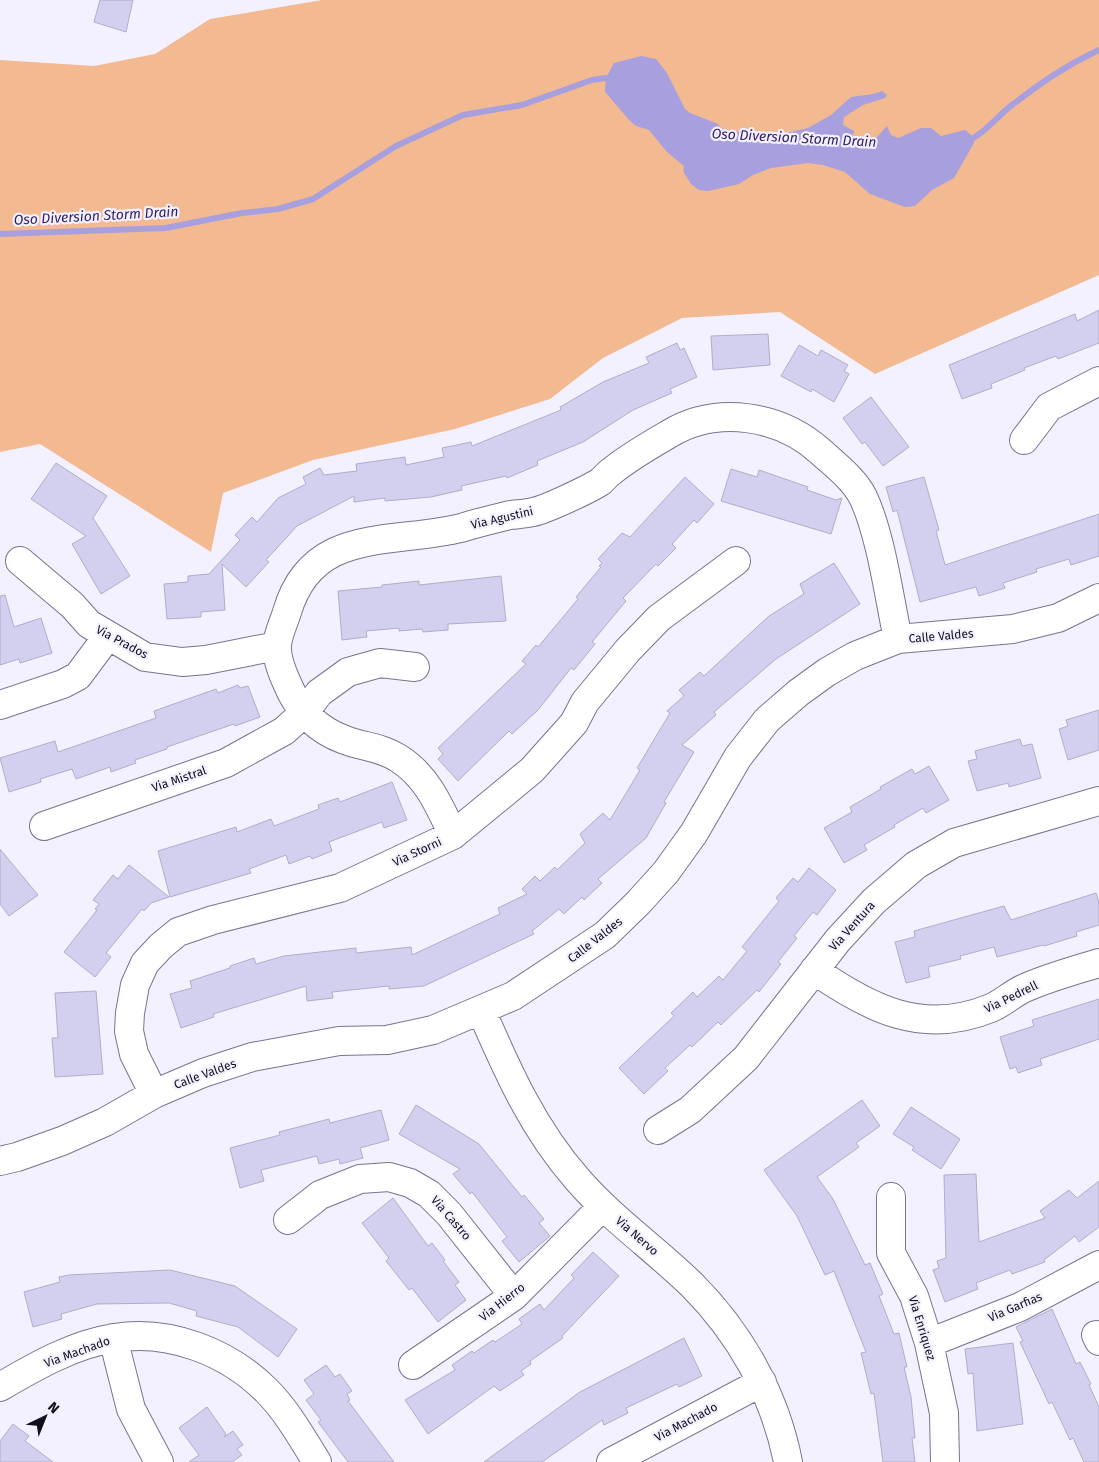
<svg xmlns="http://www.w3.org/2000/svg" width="1099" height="1462" font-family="'Fira Sans',sans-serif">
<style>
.green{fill:#f3b991}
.water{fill:#a89fde}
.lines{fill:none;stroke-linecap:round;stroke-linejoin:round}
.stream{stroke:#a89fde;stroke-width:6}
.building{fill:#d2cfef;stroke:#b0adcc}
.minor-casing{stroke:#777491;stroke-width:30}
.minor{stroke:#fff;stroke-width:28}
.labels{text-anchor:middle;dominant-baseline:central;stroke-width:4.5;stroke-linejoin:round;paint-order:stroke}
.street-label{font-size:12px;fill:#110f1a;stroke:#f3f1ff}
.water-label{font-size:14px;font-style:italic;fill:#342069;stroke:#f3f1ff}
</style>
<rect width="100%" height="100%" fill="#f3f1ff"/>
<path class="green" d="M322,0H1099V275L875,374L780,312L682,318L603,358L550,399L455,429L313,460L223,493L211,552L40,444L0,452V60L94,66L155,54L210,19Z"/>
<path class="water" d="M641,56L656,59L667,73L685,109L690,113L716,123L723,129L769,137L808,128L831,115L851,97L873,94L882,91L887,95L885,98L863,105L844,117L843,125L854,131V133L850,137L853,141L870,144C875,140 886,127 887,126L891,135L898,138L921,128H931L941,136L965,130L975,138L974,143L954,178L932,190L915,206L905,207L870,194L845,172L823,165L808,163L771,168L753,175L739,184L708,191L699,190L691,184L683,171L684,166L667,152L649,130L636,126L630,121L605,92L606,78L614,63Z"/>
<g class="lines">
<path class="stream" d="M967,141C985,134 997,116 1012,105C1042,82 1065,66 1099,50
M0,234L166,228L242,213L278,209L313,199L396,146L463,115L522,105L592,80L606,78L612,81"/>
</g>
<path class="building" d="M100,0H133L126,32L94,22Z
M1099,310V343L1058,359L1056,356L1024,368L1025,370L991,384L992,388L962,399L949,365L1075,314L1077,321Z
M768,334L770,365L713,370L711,336Z
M677,343L680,350L684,348L697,377L670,389L672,393L633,410L583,442L537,461L538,465L507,478L506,476L461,486L462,490L431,497L385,501V498L354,502V496L297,526L266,560L269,562L246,587L222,564L225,610L201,612V617L167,619L164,584L188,582V576L209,574L240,540L235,535L252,517L257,522L278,498L306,484L303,477L320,468L324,475L357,471L356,464L405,457L406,465L444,457L442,448L471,442L472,446L561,410L560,407L603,382L649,363L646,357Z
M799,345L818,356L821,350L848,365L844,371L849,374L834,402L812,389L811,392L781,376Z
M871,397L909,447L883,466L865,442L862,444L843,418Z
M56,463L107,496L93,518L130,576L101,594L72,544L86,536L31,499Z
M731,469L757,477L759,470L808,487L807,490L836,500L842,498L831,534L721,501Z
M685,477L714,504L697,523L694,520L672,544L676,548L658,566L656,564L623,598L626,601L592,642L595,644L574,670L571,668L538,710L512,734L509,731L458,781L438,759L443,754L438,748L526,664L522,661L536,645L538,647L578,599L576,597L601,567L599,566L602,563L598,559L622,533L630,537Z
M924,477L939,530L936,531L945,565L1099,514V556L1071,565L1069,559L1036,569L1037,572L1003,583L1005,588L979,596L976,587L920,602L897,510L893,512L886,487Z
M834,563L860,604L776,659L714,712L716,715L682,745L694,752L664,802L666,803L646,838L598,879L602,883L584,900L582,897L564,914L559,909L532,931L534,934L424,986L389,989V986L332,992L333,998L307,1001L306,986L213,1014L214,1017L181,1028L170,994L192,988L190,981L230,968V966L254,958L256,964L284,956L356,948V953L411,947L412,955L500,914L498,908L527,894L522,889L535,876L540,881L555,867L557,870L585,843L580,834L603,813L610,820L640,770L637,768L670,713L667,711L684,696L679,690L700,672L704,676L769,616L804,594L800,584Z
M501,576L506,621L448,624V630L423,632L422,629L399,631V628L366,631L367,637L342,640L338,591L382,587V585L419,581V585Z
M5,595L14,627L41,618L52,653L20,663L19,659L0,665V596Z
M238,685L240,688L248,686L260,717L235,726L234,724L167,747V749L135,760L136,763L111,772L110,767L76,779L72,769L40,779L41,782L9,792L0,758L55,741L58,752L156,718L154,711L216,689L218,693Z
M1099,710V750L1068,760L1059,729L1068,726L1066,720Z
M1020,739L1022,746L1032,744L1041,778L1009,787L1008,783L977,791L968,761L977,759L975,751Z
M929,766L949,800L926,813L923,808L894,825L895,827L864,845L867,850L844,863L824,828L852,812L850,807L881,789L880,787L912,769L915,774Z
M392,782L407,820L384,828L382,822L329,842L332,851L312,859L310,856L289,864L286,855L249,869L251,873L170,897L158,851L236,827L237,832L271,819L274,826L319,809L318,805L338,798L340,802Z
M0,849L38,895L9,916L0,904Z
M129,865L169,897L151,903L144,911L142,909L106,953L111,957L95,977L64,952L97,910L95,909L99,904L93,900L113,875L118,879Z
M809,868L836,890L817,915L813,912L794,936L797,938L778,962L781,964L759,992L757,990L721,1025L718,1022L692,1047L690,1045L665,1068L668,1071L644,1094L619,1068L674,1016L671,1013L693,992L697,997L719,976L723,980L747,951L742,947L779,901L776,898L793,878L798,882Z
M1096,893L1099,903V925L1076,932L1077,936L1044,946L1043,945L997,957L994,947L960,956L961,959L928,967L930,977L906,983L895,942L915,937L914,931L1004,906L1011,920Z
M96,991L103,1074L55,1077L52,1038H58L55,993Z
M1099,999V1039L1040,1059L1042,1065L1018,1073L1016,1067L1010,1069L1000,1037L1034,1026L1032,1020Z
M862,1100L880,1126L856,1143L859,1147L817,1177L833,1199L865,1265L870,1263L883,1294L879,1296L894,1334L899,1333L907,1367H904L911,1397L915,1438H912L915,1462H883L874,1393L871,1394L861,1353L866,1352L834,1271L825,1275L797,1216L764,1170Z
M416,1105L479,1144L522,1197L524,1195L544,1219L539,1223L550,1236L519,1262L502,1241L507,1237L472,1192L470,1194L453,1174L460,1169L399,1134Z
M911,1107L960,1139L941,1169L912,1150L914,1147L893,1134Z
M381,1110L389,1140L360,1148L363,1158L340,1164L339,1159L319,1164L317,1156L261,1170L264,1181L240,1188L230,1148L280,1135L279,1132L329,1119L330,1123Z
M976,1174L979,1242L1045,1218L1040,1211L1069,1190L1077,1198L1099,1181V1227L1079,1242L1075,1236L1044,1260L1045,1262L1012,1274L1010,1270L976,1283L978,1289L945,1302L933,1270L939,1268L937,1261L946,1258L944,1175Z
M393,1198L428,1246L432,1243L445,1260L443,1261L459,1282L455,1285L466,1300L438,1322L412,1288L409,1290L386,1261L389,1258L362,1223Z
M593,1252L619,1276L562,1336L563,1338L530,1361L531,1364L521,1371L524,1375L500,1391L494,1386L428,1434L405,1400L455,1370L452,1365L472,1351L474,1353L493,1340L495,1342L522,1324L519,1319L540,1304L544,1310L574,1278L571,1275Z
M170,1270L235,1286L297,1329L278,1357L238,1327L196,1316L197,1311L169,1303L97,1304L61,1314L62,1319L33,1327L24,1292L60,1282L59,1277L69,1275Z
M1052,1309L1076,1364L1080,1362L1091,1384L1089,1385L1099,1407V1462H1084L1073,1438L1070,1440L1052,1402L1049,1404L1020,1342L1023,1341L1016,1327Z
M684,1338L702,1376L679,1387L677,1384L626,1408L628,1413L604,1425L602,1420L542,1462H484L580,1392Z
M1013,1343L1023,1424L977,1431L973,1373L968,1374L965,1349Z
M326,1365L335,1377L340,1374L352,1391L347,1394L350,1400L348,1401L394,1462H348L318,1422L321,1420L306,1400L314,1394L304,1380Z
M207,1407L226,1434L224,1437L233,1431L243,1445L237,1449L242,1455L232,1462H189L199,1455L179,1428Z
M13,1424L29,1436L25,1441L53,1462H0V1441Z"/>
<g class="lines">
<g class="minor-casing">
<path id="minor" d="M1024,440L1049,407L1099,381
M20,561L72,605L89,624L145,657L182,662L206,660L277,646
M0,705L63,684L78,676L107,637
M44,826L226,763L284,731L304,713L319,693L348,672L380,663L415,667
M453,835C439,805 427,776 398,758C381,747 363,747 345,740C317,730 298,710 287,683C282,672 276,656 277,645C278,634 284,622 287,612C312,526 391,545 461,528C477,523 494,519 510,515C517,514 525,514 533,512C545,510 589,489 600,482C604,479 607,474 612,471C629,457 650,445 669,434C717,405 780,415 821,452C835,465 854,479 863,497C881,535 889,597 898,639
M814,970C870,1009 923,1036 991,1008C1003,1003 1014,992 1027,987C1050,977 1075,970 1099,963
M481,1010C508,1072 533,1129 578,1180C612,1219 655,1249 692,1285C740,1333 775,1395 788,1462
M154,1094L134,1054L129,1031L130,1013L135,985L145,963L161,946L178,932L213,920L340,888L453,835L532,770L574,723L585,702L628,650L659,618L736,561
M658,1130L690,1110L746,1058L838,940L874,901L916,865L954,843L1099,801
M0,1161L17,1157L62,1141L105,1122L154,1094L203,1073L252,1057L339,1041L387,1040L433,1030L513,996L605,935L638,903L666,872L694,833L738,757L767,720L798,693L827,672L855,656L898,639L1013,629L1058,618L1099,598
M891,1197V1253L914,1296L929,1343L944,1413L945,1462
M288,1220L320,1195L360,1179L389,1177L410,1183L429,1194L449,1214L514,1296
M1096,1335L1099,1341
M113,1338L131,1409L159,1462
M929,1343L1020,1307L1099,1265
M413,1365L514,1296L603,1206
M0,1387C34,1367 74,1344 114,1338C170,1329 228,1352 267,1391C287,1411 302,1438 317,1462
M611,1462L762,1382"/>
</g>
<use href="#minor" class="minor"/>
</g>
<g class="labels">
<g class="street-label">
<text transform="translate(502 518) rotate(-13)">Via Agustini</text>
<text transform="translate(941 636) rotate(-5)">Calle Valdes</text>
<text transform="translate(122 642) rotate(28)">Via Prados</text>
<text transform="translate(179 779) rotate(-19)">Via Mistral</text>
<text transform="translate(417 852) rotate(-25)">Via Storni</text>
<text transform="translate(852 926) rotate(-48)">Via Ventura</text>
<text transform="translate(595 940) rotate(-38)">Calle Valdes</text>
<text transform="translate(1011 997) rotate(-26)">Via Pedrell</text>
<text transform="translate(205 1074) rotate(-20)">Calle Valdes</text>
<text transform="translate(451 1218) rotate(49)">Via Castro</text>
<text transform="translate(637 1236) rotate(41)">Via Nervo</text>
<text transform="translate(502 1302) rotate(-38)">Via Hierro</text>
<text transform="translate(1015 1307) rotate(-23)">Via Garfias</text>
<text transform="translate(922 1328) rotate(73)">Via Enriquez</text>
<text transform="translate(77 1352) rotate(-20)">Via Machado</text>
<text transform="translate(686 1422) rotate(-28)">Via Machado</text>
</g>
<g class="water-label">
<text transform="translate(794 138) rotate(3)">Oso Diversion Storm Drain</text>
<text transform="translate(96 216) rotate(-3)">Oso Diversion Storm Drain</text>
</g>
</g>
<g transform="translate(45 1417) rotate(43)" stroke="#f3f1ff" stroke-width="4" paint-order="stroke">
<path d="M0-4L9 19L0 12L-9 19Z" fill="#110f1a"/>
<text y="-8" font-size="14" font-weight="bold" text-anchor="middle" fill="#110f1a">N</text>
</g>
</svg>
